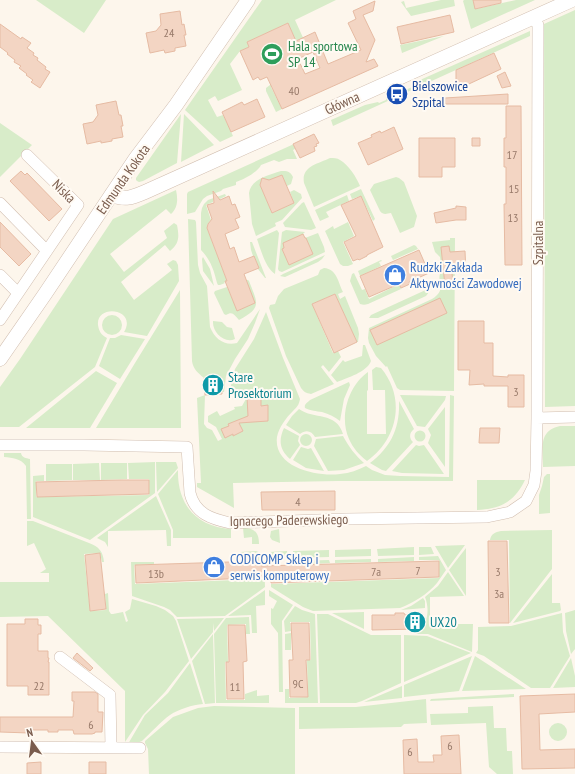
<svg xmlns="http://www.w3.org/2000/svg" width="575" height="774" font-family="'PT Sans Narrow',sans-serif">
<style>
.green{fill:#d8ecc9}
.building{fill:#f3d5c3;stroke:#e6bba3;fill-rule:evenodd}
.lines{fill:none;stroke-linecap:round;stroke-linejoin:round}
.minor-casing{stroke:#d1beb0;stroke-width:12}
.tertiary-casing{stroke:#d1beb0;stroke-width:15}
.minor{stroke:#fff;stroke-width:11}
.tertiary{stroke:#fff;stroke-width:14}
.labels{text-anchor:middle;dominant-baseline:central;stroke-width:4;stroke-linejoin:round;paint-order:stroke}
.number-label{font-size:12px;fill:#987a6a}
.leisure-label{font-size:14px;fill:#27864d;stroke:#fffaf3;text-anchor:start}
.transit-label{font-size:14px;fill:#164399;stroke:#fffaf3;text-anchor:start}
.street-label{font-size:14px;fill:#7a5c4d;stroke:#fffaf3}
.shop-label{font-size:14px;fill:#366cbe;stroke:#fffaf3;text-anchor:start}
.culture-label{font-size:14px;fill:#0d838f;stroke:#fffaf3;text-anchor:start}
</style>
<rect width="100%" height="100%" fill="#fdf6ec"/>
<path class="green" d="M36,0H106L84,33Z
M262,0H336L295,20L310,53L303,56L288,23L247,42L249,47L240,51L230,64L242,90L218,101L215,96L208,100L217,117L223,115L233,136L220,142L185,110Z
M441,0H454L455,6L411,16L401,2L404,1L406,8Z
M464,0H473L476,9L516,0H535L471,29L463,1Z
M575,10V406L545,407L544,24Z
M530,31V36L333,126L331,120L365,105L378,102L379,103L386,100V99L412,87L420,80Z
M444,36L402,53L400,45Z
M283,79L284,81L271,87L282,109L276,112L266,91V88L270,85Z
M181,114L177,163L143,181L139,182L137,181L136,180V178Z
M184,114L214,145L181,162Z
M0,123L32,145L0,177Z
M294,144L295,149L293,150L297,159H287L279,162L274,160L261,165C258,172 243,180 236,182V185L223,189L221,191L207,196L203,199L195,212L187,214V194L188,192Z
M330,158C334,158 337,158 340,160C348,164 357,178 360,186L314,207L304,183C301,166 318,164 330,158Z
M281,171C287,171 290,171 293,177L291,184L287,186L282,175L268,181L264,179L261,180V184L260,185L272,213L294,203L290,192L294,190L301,194L302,198L282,220L275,223L276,226L256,236L252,224L249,193C251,179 269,175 281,171Z
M396,177L399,178L404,182L417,216L414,227L400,233L391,213C386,214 383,215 380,211L370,190L374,184Z
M361,189L375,219L373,221L361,196L352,199L350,194Z
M176,190C178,199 178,208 171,214L166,209L110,254L124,272L167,238L164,231L174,223L177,225C179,236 180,243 170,251L165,245L121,282L134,300L172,270L167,264L173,260L176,261L178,265L179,281L147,336L124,332C138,309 96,303 98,325C99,331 101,335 107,338L95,367L19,427H0V387L20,359L113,219Z
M225,194L226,196L220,199L218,198L213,200V202L206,205L211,220L207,225V228L227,281L224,282L225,283L220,285H218L217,283C214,270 210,259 201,250V213L202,208L204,204L208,200Z
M347,195L349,201L326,212L329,217L320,221L315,210Z
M304,202L316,228L311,230L285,227L283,223L302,203Z
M188,219L195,220L196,222L198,265L200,273L207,286L210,327C215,339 224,346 237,343L260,309L255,323L248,339L235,359L226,376L224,392H222L221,377L204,378C198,373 193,369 192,361Z
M348,222L354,236L343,242L353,264L348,266H343L340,264L325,231L333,226L334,229Z
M277,230L279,233L275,274C265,267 261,250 257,239Z
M286,230L305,232L303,234L305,238L318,233L324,247L325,252L282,272L279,271L278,269L282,232Z
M450,238H455L454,391L400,390L397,388L387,366L386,367L376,356L369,343L368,338L369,328L432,299C449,288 434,281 442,270L440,257L435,252L432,242L450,240Z
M250,242H252L266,278H265L258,269L259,268L254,256H253L251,250Z
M414,245L416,246L418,249L393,260L391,256Z
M325,255L322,259L318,262L285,277L280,276L283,274Z
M203,257L210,269L214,286L203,271L202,259Z
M381,260L382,261L379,262L381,266L360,276L358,271Z
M324,268C337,269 338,282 343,292L338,294L340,299L345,296L358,328L359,334L358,342H357L335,294L312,304L333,353L338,351L341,357L329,372L323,365L321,367L334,384L311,394C306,393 304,392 301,388L286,356L269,308L270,305L275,304L278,296L284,289L318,275L320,270Z
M354,273L362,290L365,289L369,299L399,284L401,289L368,304C365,305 363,305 360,304L350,281L352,274Z
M246,280H248L249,281C257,302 263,308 239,320C234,315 233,311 226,315L224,314L214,293L215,291L227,287L237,310L255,303Z
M430,288L429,292L426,296L378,318H369L371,315Z
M180,290L181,428H96L135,363Z
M266,312L283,358L300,399C299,405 297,407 293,411C286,418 279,427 277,437C273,468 318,477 340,474C350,473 358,470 366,466L372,470L385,475L400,476L449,477L450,395L454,396L453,481H338L233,483L234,508L197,487V483H201L197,398L205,395L204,424L207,428L212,430L218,441L222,439L216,427L208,422V416L217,411L220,416L235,409L234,407L242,406L247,397L246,394L230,393L232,379L235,369L254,339Z
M102 325a10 10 0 1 1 20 0a10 10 0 1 1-20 0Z
M213,321L222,322L227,327L232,328L235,339C224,344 212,332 213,321Z
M121,335L145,339L120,379L99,366L110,338H115Z
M363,345H365L371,361C367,372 347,378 337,382L331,375L343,360L345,362L362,356Z
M376,367L381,368C406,398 398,439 367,461C359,455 353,448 349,439C339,417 348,386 368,372V390L367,391V434H386L385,390H373L372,370Z
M96,371L117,383L90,428H26Z
M349,382L350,385L344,399L340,421C335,417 329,414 322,412C316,411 311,411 305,408C304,404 307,403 310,400Z
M400,395L446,396L445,400L425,427L417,426Z
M399,401L414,429C409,433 409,438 413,442L386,471L382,470L370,463C391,447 400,428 399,401Z
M445,407V467L428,443L431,435L428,429Z
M299,409C314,420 336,411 343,434L315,437C312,431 306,429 300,434L286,425L292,416Z
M560,426H575V466L543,467C543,448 538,431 560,426Z
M284,428L299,436L298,441L300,445L290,459C280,450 278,441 284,428Z
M414.5 436a5.5 5.5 0 1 1 11 0a5.5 5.5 0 1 1-11 0Z
M300 440a6 6 0 1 1 12 0a6 6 0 1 1-12 0Z
M343,436C349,447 355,455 364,463L344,470L328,471L314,446L316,439Z
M416,445L419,446L424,445L444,474L402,473L392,471Z
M301,447L308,449L311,448L324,471L306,468L293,460Z
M4,453H21C22,458 26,458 30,459L31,519H27L26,466C20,458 13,458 4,457Z
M155,462V493L90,540L33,517V476L44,475V481H36V497L149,495V479H129L128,463Z
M156,462H176L178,468L157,492Z
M99,463L100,480H73V464Z
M101,463H127V479L101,480Z
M46,464H72V480L46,481Z
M178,470C177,504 196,527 231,529V538H173V530L158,494Z
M547,474H550V513L539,514V495L542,486L544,477Z
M477,480H525C515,501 501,509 477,510Z
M156,496L171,530V546H167L166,530L108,531V547L105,542L97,538Z
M27,521H33L89,543C99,547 103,551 104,562H102L100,553L84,554L90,611L106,610L105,594L108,593L109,611L111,614H113L123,612L126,622L128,621L125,612L130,609L132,599L156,606L165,610L173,616L176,621L189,661L165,692L143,715L125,742V691L48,616L0,617V582H49V573H40L46,569L34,543L27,546Z
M243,528C255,528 259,533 259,544H252V537L244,538Z
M279,529L280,543L272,540L270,537L271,531Z
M552,530V569L510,623L509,540H490C491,534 495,532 501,531Z
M465,545L448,568L435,546Z
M414,547V555L378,556L377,549Z
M419,547H431L434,554L419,555Z
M466,548V596L449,570Z
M371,549V556L335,557V550Z
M329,550V557L293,558V551Z
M256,551L261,553L264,559L265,587L225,616L177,617L170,610L164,607L132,596L131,562H154V564L134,565L135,584L263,579L262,560L241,561L240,552Z
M287,551L288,558L268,559V554L269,552Z
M438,556L446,570C443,574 440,579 437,583C428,594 413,603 400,608L313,611L303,607L271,587V584L439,578V560H419V557Z
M414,557V561L378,562V559Z
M371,559V562L335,563V560Z
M329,560L330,563L293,565V561Z
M448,572L464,596L430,597V624H473L472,652L428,634H416C428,625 430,610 425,597L438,586Z
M552,574V603H560L561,610L560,611L513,623Z
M265,590V605L256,606L257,633H252L251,615L228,616Z
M269,590L293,605L282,621L283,692H279L278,633L271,624V608L273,609L277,601L269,596Z
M423,598L425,601V608L401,610L411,606Z
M295,606L302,610L315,614L318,703H285V689H289V698L308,697L307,660H311L310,622H290L291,631L285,632L284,621Z
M575,610V649L571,654L566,631L565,613Z
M364,612V629L332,613Z
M562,613L563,632L570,656L550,688H531L484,656L476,653L478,650V627L511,626Z
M317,614H328L371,635H401V683L362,701L356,703H320Z
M249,617L250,634H246V624L227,625L228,662H225L226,700H245V694L257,690V696L269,695V703H216L214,634L226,618Z
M224,618L214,631L213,623V632L191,659L177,619Z
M291,633V650H285V634Z
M213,634L215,703L205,704L192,661Z
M404,635L427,636L471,653L404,682Z
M472,656L459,691L404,697V685Z
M475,656L526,689L462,691Z
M571,658L575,676V687L553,688Z
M190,663L203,704C192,705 179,709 170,715C160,722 151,733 142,741L137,743L128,744L145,715L168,693Z
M402,686V698L364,702Z
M514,694V697L430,701L431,699Z
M426,699L427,723L404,724L401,727L299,729V707H356Z
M214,706L295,708V774H149L148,749L145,743V741L173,717L198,708Z
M493,706L494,728H506L507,751H512L513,774H497L489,767L486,723L431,725L430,714L468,713V707Z
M549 732a9 9 0 1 1 18 0a9 9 0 1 1-18 0Z"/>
<path class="building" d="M473,0H501V3L475,9Z
M375,1L373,11L363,15L375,40L366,62L374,59L378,66L282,109L267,77L260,80L258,77L253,80L240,51L249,47L247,42L288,23L296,41L315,32L328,64L361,50L348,23L356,19L353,11ZM313,52L320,68L305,74L298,59Z
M180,11L182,25L184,24L186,35H184L186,46L175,48V51L165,53L164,50L150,53L146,33L156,31L161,25L160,14Z
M450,15L454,32L401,44L397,27Z
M0,24L21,39L22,37L31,43L27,48L34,53L33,55L38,58L37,60L46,67L45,69L50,72L40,88L31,82L33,80L26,75L27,74L19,68L21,66L14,62L15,60L7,54L8,53L0,47Z
M494,53L501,69L456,90V70Z
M505,72L511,86L502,88L497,76Z
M508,94V104H445V98Z
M257,99L265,117L231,132L222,112L242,102L244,105Z
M116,101L119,115H121L123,126H121L123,137L112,139V141L101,143V141L87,144L83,124L93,122L98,115L96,105Z
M506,106H521L522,265H505L504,204H506V167H504V138H506Z
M394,127L403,149L368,165L358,143L372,137L371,135L380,131L381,133Z
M314,134L319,143L316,144L317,146L314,147L315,151L300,158L293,144Z
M419,138H455V167H442V177H419Z
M472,138H480V146H472Z
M21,171L25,175L27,173L62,209L49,221L10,181Z
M282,175L294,203L272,213L260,185L262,178L269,180Z
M213,191L220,200L229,196L232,205L235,204L240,217L235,219L239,228L225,234L230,249L234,247L239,262L254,256L259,268L244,274L255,303L237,311L225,281H227L207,228L208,224L212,219L207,205L214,203Z
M361,196L383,247L367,255V256L359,260L358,259L353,261L344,242L356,236L341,205Z
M456,206L466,207V220H456L436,223L434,213L456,208Z
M0,222L31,254L19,266L0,247Z
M303,234L305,238H306L313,254L289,265L282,249L284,248L283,243Z
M449,246L450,252L465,251L466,273H452L453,285L445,286L441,247Z
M419,250L429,273L409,282L410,284L401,288L399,284L369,297L360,276Z
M335,294L357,342L334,353L312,304Z
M440,298L447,313L377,345L370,330Z
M458,321H484V343H493V376L508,377V375H524V407H508V386H484V384L469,385L470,370H458Z
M221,377L222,394L205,395L204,378Z
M261,396V406L268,405V421L239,423L243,431L233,436V434L225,438L221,429L229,426L228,424L248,416L247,397Z
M480,428H500L499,443H479Z
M121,480H149V494L37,497L36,482Z
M335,491V510H262L261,492Z
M488,541H507L509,623H489Z
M100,553L106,609L90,611L85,555Z
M261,561V566L439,561V577L271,583V577L136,583L135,565Z
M395,613H404L405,615L418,614V629L372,630V615H395Z
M25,619H38V625H41V634H38V651H48V658H49L48,662H49V695H28V686H7V624H25Z
M291,623H309L310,660H306L308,697H290L289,660H293Z
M228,625H245L247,661L243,662L244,699H227L226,662H229Z
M77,653L93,668L90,671L73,658Z
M72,692H95L98,694V712H103L102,732H95V733L92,734H74L73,730H58V732H48V730H29V733L0,732V717H73L74,701H72Z
M575,694V712L539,714L540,750L575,749V768L522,769L520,696Z
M459,735L461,774H404L403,740L417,739L418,762H434L433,755H442L441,736Z
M41,762V774H27V763Z
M89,762H106V774H89Z"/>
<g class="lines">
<g class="minor-casing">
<path id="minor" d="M0,203L47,251
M0,275L18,293
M0,320L78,205L27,155
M537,418L575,417
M0,445H84L187,447L190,493C195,514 212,519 230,523L346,519L487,517L510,512L526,501L534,485L536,471L537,418L538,25L533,17
M60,657L110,695L111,748
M0,747L140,748"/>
</g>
<g class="tertiary-casing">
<path id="tertiary" d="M111,195C126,200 131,198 145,192L572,0
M0,359L45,294L136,158L176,105L248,0"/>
</g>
<use href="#minor" class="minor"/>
<use href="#tertiary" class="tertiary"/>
</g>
<defs>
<g id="stadium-disc" transform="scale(1.15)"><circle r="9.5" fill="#2e9e5b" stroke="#fffaf3"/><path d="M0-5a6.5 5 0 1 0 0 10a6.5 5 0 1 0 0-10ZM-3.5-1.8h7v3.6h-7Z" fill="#fff"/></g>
<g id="bus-disc" transform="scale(1.15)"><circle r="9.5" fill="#1a4fb4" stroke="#fffaf3"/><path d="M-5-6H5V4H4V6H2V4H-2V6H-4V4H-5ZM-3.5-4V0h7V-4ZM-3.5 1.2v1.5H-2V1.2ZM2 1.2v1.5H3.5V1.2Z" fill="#fff"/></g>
<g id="shop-disc" transform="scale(1.15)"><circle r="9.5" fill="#3f7fe0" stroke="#fffaf3"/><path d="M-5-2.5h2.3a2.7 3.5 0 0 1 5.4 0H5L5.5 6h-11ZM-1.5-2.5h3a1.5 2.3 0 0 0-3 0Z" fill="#fff"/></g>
<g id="building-disc" transform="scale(1.15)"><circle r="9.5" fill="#0f9aa8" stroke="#fffaf3"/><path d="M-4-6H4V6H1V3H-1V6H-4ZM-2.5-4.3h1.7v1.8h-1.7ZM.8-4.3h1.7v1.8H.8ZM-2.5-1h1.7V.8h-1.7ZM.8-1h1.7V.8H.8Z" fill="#fff"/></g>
</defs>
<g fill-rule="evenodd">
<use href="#stadium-disc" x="272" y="54"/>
<use href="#bus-disc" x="397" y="94"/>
<use href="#shop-disc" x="395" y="275"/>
<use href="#building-disc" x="213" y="385"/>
<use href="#shop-disc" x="214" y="567"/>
<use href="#building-disc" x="415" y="622"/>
</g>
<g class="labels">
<g class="number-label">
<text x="169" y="32">24</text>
<text x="294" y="90">40</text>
<text x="512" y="154">17</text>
<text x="514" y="188">15</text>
<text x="513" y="217">13</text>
<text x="516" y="391">3</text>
<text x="298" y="501">4</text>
<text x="418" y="570">7</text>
<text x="376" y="571">7a</text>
<text x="498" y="571">3</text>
<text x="156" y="573">13b</text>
<text x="499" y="593">3a</text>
<text x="298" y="683">9C</text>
<text x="39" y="685">22</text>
<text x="235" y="686">11</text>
<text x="91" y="724">6</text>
<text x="450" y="745">6</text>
<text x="410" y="751">6</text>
</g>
<g class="leisure-label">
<text x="288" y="46">Hala sportowa<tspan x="288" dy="16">SP 14</tspan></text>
</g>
<g class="transit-label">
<text x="412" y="86">Bielszowice<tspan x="412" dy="16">Szpital</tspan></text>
</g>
<g class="street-label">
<text transform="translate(342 103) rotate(-24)">Główna</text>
<text transform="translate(123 179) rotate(-55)">Edmunda Kokota</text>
<text transform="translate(64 191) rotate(45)">Niska</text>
<text transform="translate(538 243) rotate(-90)">Szpitalna</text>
<text transform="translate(289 520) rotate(-1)">Ignacego Paderewskiego</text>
</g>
<g class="shop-label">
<text x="410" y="267">Rudzki Zakłada<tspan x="410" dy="16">Aktywności Zawodowej</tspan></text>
<text x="230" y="559">CODICOMP Sklep i<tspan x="230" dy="16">serwis komputerowy</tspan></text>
</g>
<g class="culture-label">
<text x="228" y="377">Stare<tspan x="228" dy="16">Prosektorium</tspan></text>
<text x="430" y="622">UX20</text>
</g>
</g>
<g transform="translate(32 742) rotate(346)" stroke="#fffaf3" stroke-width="3" paint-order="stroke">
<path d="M0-3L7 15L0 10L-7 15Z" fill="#7a5c4d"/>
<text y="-6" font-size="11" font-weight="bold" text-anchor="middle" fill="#7a5c4d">N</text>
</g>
</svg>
